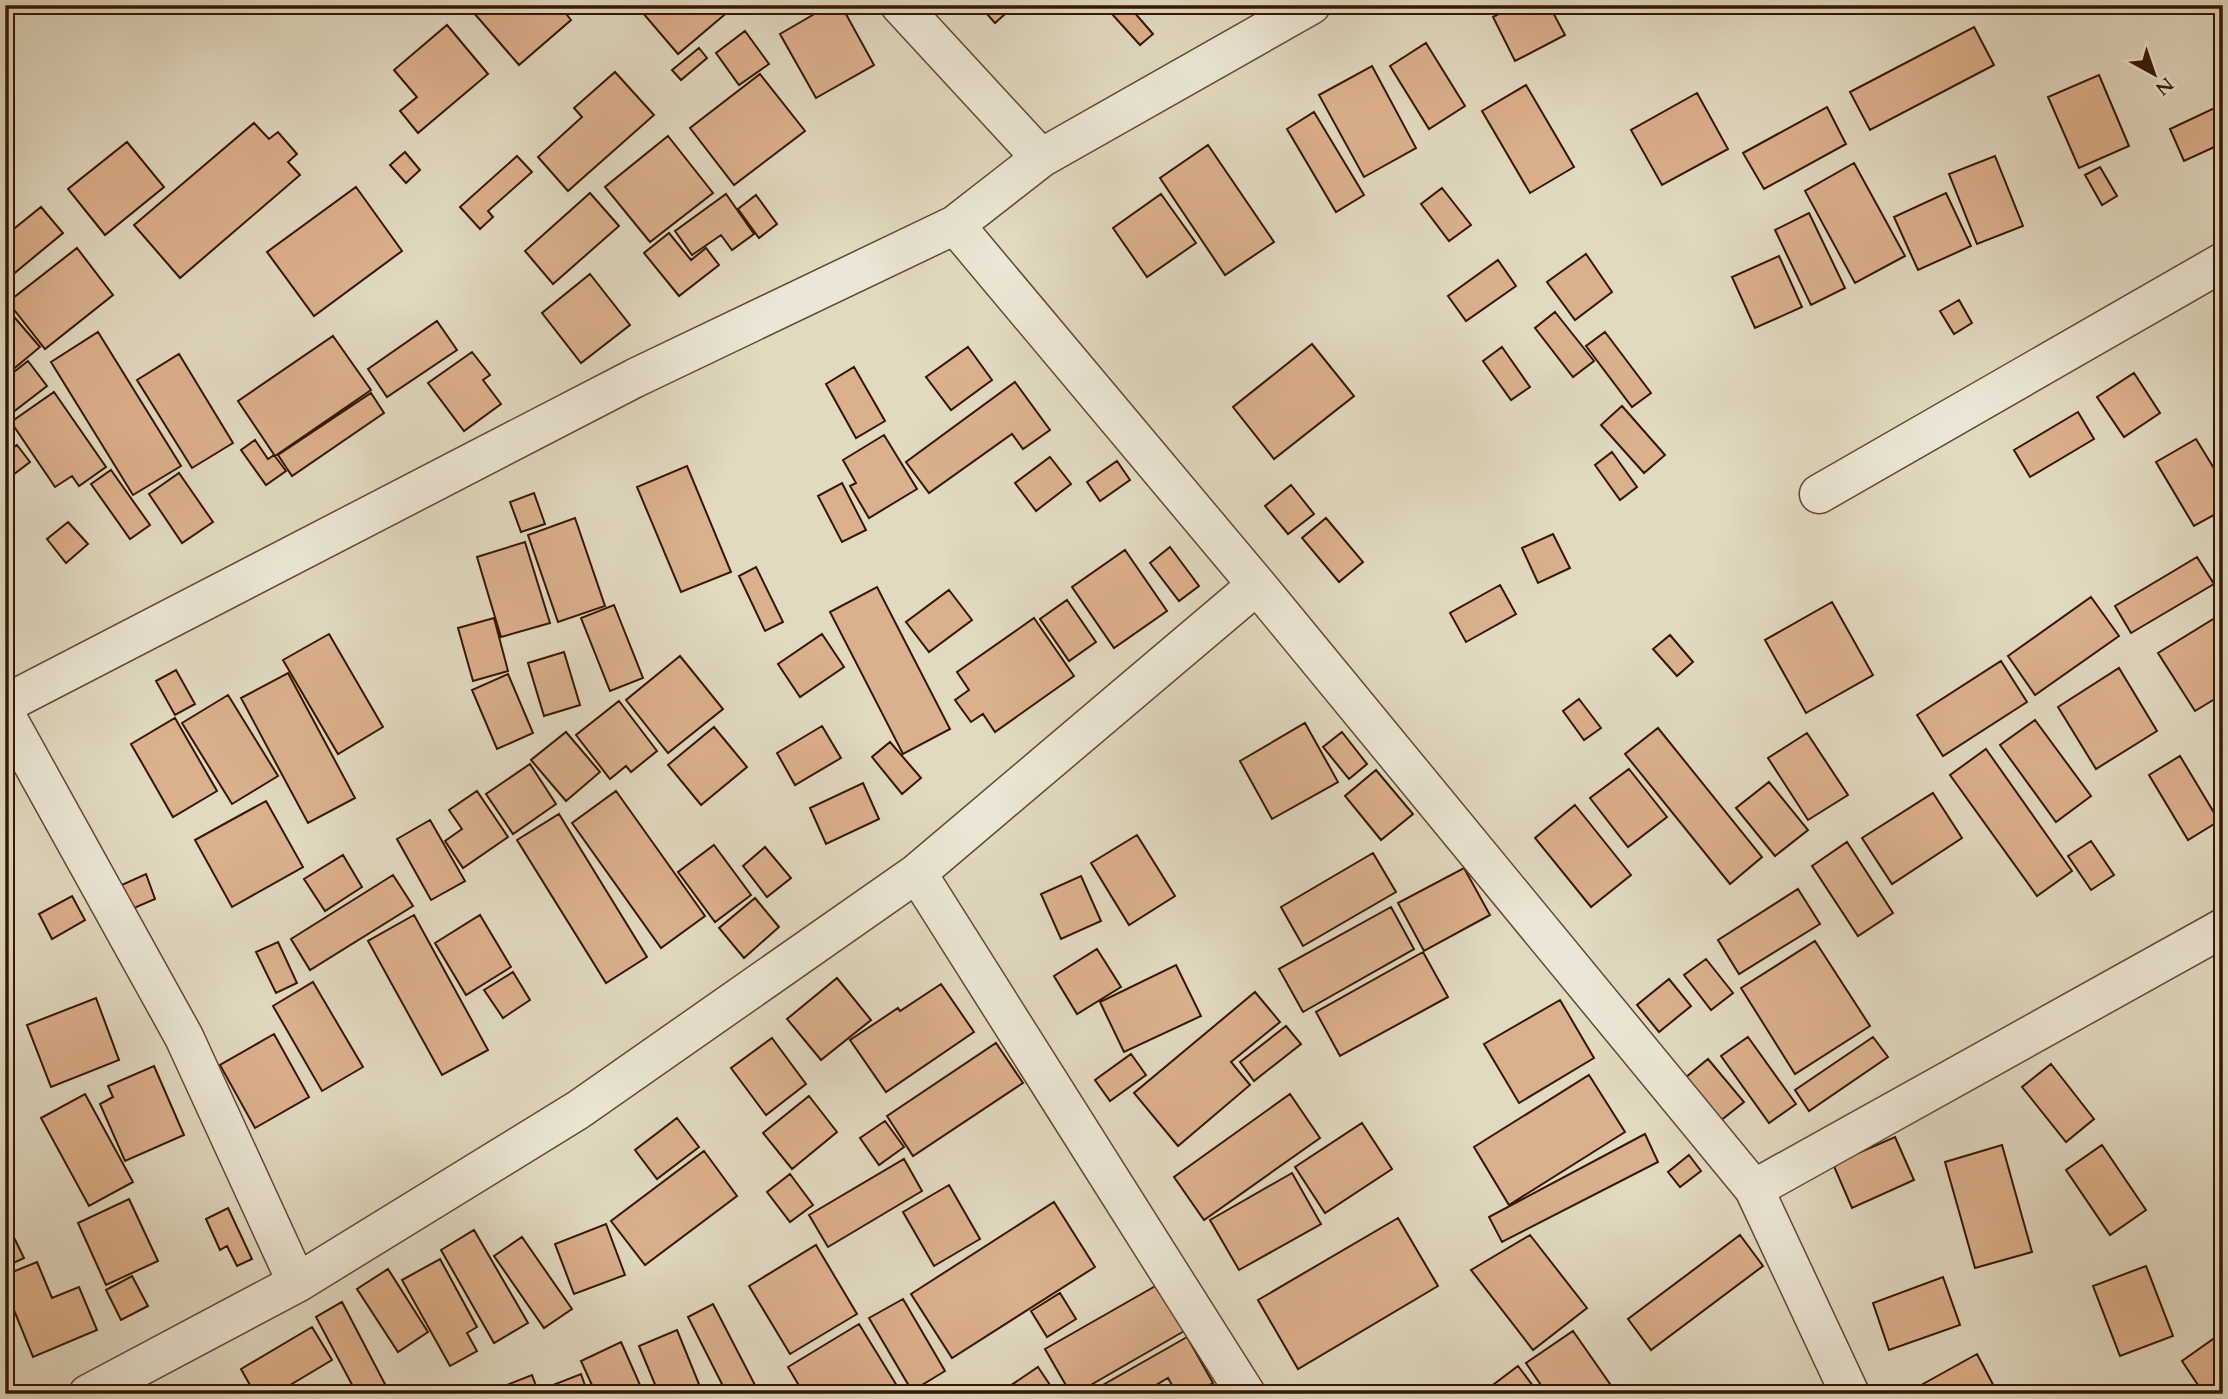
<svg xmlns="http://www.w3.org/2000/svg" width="2228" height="1399" font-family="Cardo,serif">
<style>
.building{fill:#dbb08c;stroke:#361702;stroke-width:2}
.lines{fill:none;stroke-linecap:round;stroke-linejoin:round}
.minor-casing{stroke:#614832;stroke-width:41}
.minor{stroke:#ece6d6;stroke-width:38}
</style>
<rect width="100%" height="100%" fill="#e1d9c0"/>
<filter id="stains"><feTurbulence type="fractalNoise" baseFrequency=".00286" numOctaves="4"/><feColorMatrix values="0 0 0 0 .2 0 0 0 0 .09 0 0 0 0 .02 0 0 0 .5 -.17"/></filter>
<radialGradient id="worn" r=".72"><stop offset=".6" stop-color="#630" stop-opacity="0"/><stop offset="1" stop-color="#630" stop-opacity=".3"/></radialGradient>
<path class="building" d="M467,5H559L571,20L519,65Z
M636,5H736L678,54Z
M830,5H841L874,65L816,98L780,34Z
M979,5H1015L995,23Z
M1122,5H1128L1153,34L1140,45L1112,14Z
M1515,5H1549L1565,35L1515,61L1493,17Z
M447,25L488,74L418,133L400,111L417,97L394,70Z
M1974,27L1994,65L1870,130L1850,92Z
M745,31L769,64L739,85L716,53Z
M1426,43L1465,106L1429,129L1390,66Z
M699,48L707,58L681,80L672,70Z
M1372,66L1416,148L1364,177L1319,95Z
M615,72L654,115L568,191L538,157L582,117L574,108Z
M760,74L805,131L734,185L690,128Z
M2099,75L2129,146L2079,168L2048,97Z
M1526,85L1574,167L1530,193L1482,111Z
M1697,93L1728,149L1662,185L1631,130Z
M2223,104V143L2184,161L2170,129Z
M1827,107L1846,144L1764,189L1743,153Z
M1314,112L1364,195L1336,212L1287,129Z
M254,123L269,139L278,132L297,154L288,162L300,175L180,278L134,225Z
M668,136L713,193L650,242L605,187Z
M127,142L164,187L105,235L68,189Z
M1208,145L1274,242L1225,275L1160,178Z
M405,152L420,170L406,183L390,165Z
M517,156L532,172L488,211L493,217L480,229L460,207Z
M1995,156L2023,226L1977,244L1949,174Z
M1854,163L1905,256L1855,283L1805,191Z
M2100,167L2117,196L2102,205L2085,175Z
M356,187L402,251L314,316L267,252Z
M1442,188L1471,225L1449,241L1421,204Z
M590,193L619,226L553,284L525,251Z
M1946,193L1971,246L1918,270L1894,217Z
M726,194L754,234L732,250L721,235L692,255L675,231Z
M1161,194L1196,243L1147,277L1113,228Z
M756,195L777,224L759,238L738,209Z
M41,207L63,233L5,281V236Z
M1809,213L1845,288L1811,305L1775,230Z
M669,233L691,260L706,248L719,265L679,296L644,253Z
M77,248L113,295L45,349L8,302Z
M1586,254L1612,292L1575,320L1547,282Z
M1779,256L1802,307L1755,328L1732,277Z
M1498,260L1516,286L1466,321L1448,296Z
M590,274L630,325L581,363L542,313Z
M1959,300L1972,323L1954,334L1940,311Z
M9,311L40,347L5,376V314Z
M1555,312L1594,361L1573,377L1535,328Z
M437,321L457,350L387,397L368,369Z
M98,332L181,466L133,495L51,362Z
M1605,332L1651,393L1632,407L1586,346Z
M333,336L371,390L275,456L238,401Z
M1312,344L1354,396L1274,459L1233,407Z
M968,347L992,380L951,410L926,377Z
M1502,347L1530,387L1511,400L1483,361Z
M472,352L490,375L483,380L501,404L464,431L428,383Z
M179,354L233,443L192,468L137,380Z
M28,361L47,386L8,416L5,412V379Z
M854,367L885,421L856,438L826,384Z
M2134,373L2160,413L2124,437L2097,397Z
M1015,382L1050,430L1023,449L1012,434L929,493L906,462Z
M54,392L106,467L79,486L72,476L55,487L11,422Z
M371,393L384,413L292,476L278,455Z
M1622,406L1665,455L1644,473L1601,425Z
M2078,412L2094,439L2030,477L2014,450Z
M884,435L917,489L869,518L850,486L856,483L843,460Z
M2196,439L2223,483V510L2194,526L2156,462Z
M255,440L268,459L274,455L286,471L266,485L241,450Z
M17,445L30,462L5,481V454Z
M1612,452L1637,487L1620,500L1595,465Z
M1050,457L1071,484L1036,511L1015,483Z
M1117,461L1130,480L1100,501L1087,482Z
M687,466L731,572L681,592L637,487Z
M111,470L150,525L130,539L91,484Z
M179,473L213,522L182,543L149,494Z
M842,483L866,530L842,542L818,496Z
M1291,485L1314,514L1288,534L1265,506Z
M534,493L545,524L521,532L510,502Z
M575,518L605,606L558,622L528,535Z
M1326,518L1363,562L1339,582L1302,538Z
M68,522L88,544L66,563L47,539Z
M1553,534L1570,568L1538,583L1522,548Z
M525,542L550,623L501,637L477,557Z
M1170,547L1199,586L1179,601L1150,563Z
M1125,550L1167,611L1114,648L1072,587Z
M2197,557L2214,584L2131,633L2115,606Z
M756,567L783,622L765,631L739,576Z
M1500,585L1516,614L1466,642L1450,613Z
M877,587L950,729L903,754L830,612Z
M949,590L972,620L929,652L906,622Z
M2091,597L2119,636L2035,695L2008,656Z
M1067,600L1096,642L1069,661L1040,619Z
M1832,602L1873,675L1806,713L1765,640Z
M614,605L643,678L610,691L581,618Z
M2223,613V694L2195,711L2158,653Z
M494,618L508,671L473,681L458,628Z
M1034,618L1074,676L995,732L983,714L971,722L955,700L969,690L957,672Z
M329,634L383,727L338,754L283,660Z
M822,634L844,667L800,697L778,664Z
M1670,635L1693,662L1677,676L1653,649Z
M564,652L580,705L544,716L528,663Z
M680,656L723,709L668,753L626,700Z
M2001,661L2027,702L1943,756L1917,715Z
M2119,668L2157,731L2096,769L2058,707Z
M176,670L195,704L175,715L156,681Z
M288,673L355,798L308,823L241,698Z
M508,674L533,733L497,749L472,690Z
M228,695L278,776L232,804L182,723Z
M1579,699L1601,728L1584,740L1563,711Z
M619,701L657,751L631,772L626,766L610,779L576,735Z
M175,718L217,791L173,817L131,744Z
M2035,720L2091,796L2056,822L2000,745Z
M1305,723L1338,782L1272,819L1240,761Z
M822,726L841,758L795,785L777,753Z
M714,727L747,767L701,805L668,765Z
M1658,728L1762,857L1730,884L1625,754Z
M566,732L600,772L566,801L531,760Z
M1342,732L1367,764L1349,779L1323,747Z
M1807,733L1848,795L1808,820L1768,758Z
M890,742L921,778L902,794L872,757Z
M1986,749L2072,871L2037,896L1950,775Z
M2180,756L2219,821L2188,840L2149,775Z
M530,764L556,804L513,834L486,794Z
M1629,769L1667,817L1628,847L1590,798Z
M1376,770L1413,814L1381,840L1345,796Z
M1769,782L1808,830L1775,856L1736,808Z
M863,783L879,819L826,844L810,808Z
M477,791L508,837L463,868L445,841L462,829L449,810Z
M616,791L705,916L661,948L572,823Z
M1933,793L1962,838L1892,884L1862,838Z
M266,801L303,867L232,907L195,840Z
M1575,805L1631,875L1591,907L1535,838Z
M559,814L647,957L606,983L517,840Z
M430,820L465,881L431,900L397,839Z
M1137,835L1175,896L1129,925L1091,863Z
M2091,841L2114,875L2091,890L2068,856Z
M1847,842L1893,913L1858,936L1812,866Z
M714,845L751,895L715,922L678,872Z
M765,847L791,878L767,897L743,866Z
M1373,853L1396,892L1303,946L1281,907Z
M343,855L362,887L325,911L304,879Z
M1464,868L1490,915L1424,951L1398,903Z
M146,874L155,899L125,912L115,888Z
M393,875L413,906L310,970L291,939Z
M1081,876L1101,921L1061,939L1041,894Z
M1798,889L1820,924L1739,974L1718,940Z
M72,896L85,920L52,939L39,914Z
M755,898L779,927L744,958L719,928Z
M1391,907L1414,949L1303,1012L1279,969Z
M414,915L488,1050L442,1075L368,941Z
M480,915L511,967L466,995L435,943Z
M1815,941L1870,1026L1795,1074L1741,988Z
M278,942L297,983L276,993L256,952Z
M1097,949L1121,987L1077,1014L1054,976Z
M1423,952L1448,997L1340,1056L1316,1012Z
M1706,959L1733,993L1711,1010L1684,975Z
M1176,965L1201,1016L1124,1052L1100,1002Z
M513,972L530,1000L503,1018L484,990Z
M837,978L871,1020L821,1060L787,1019Z
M1669,979L1691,1006L1659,1032L1637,1005Z
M313,982L363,1067L322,1091L273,1006Z
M941,984L974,1032L886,1092L850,1040L898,1008L900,1011Z
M1255,992L1280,1022L1231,1062L1250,1085L1178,1146L1134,1093Z
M96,998L119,1060L51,1087L27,1025Z
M1560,1000L1594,1058L1519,1103L1484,1044Z
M1286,1026L1301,1044L1254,1081L1240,1062Z
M274,1034L309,1097L255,1128L220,1065Z
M1748,1037L1796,1104L1769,1123L1721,1056Z
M1873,1037L1888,1057L1809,1111L1795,1090Z
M772,1038L806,1084L766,1115L731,1068Z
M996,1043L1023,1083L913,1156L887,1116Z
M1131,1054L1146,1075L1110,1101L1095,1080Z
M1708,1059L1744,1102L1720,1121L1685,1078Z
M2051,1064L2094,1119L2066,1142L2022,1087Z
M154,1066L184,1135L125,1161L100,1104L113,1097L108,1086Z
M1589,1075L1625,1132L1509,1205L1474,1147Z
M85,1094L133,1182L89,1206L41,1118Z
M1290,1094L1320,1138L1204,1220L1174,1177Z
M809,1096L837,1132L792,1169L763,1133Z
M677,1118L699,1147L657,1179L635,1150Z
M885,1121L904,1147L879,1165L860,1138Z
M1362,1123L1392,1169L1325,1213L1295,1167Z
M1645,1134L1658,1162L1502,1242L1489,1217Z
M1895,1137L1914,1180L1852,1208L1833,1164Z
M2002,1145L2032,1252L1975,1268L1945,1162Z
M2102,1145L2146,1210L2110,1235L2066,1170Z
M704,1151L737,1196L645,1265L611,1221Z
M1689,1155L1701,1171L1680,1187L1668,1172Z
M904,1159L922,1191L828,1247L809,1215Z
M1292,1173L1321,1224L1239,1270L1210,1220Z
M790,1174L813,1205L790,1222L767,1192Z
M949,1185L980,1239L934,1266L903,1212Z
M129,1199L158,1261L106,1285L78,1223Z
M1054,1202L1095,1267L952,1358L911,1294Z
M228,1208L252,1259L237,1266L227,1246L220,1250L206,1219Z
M1398,1218L1438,1286L1298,1369L1258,1300Z
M5,1219L24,1258L5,1267Z
M606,1224L625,1275L574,1294L555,1244Z
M474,1230L528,1323L494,1343L441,1250Z
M1530,1235L1587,1308L1533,1350L1471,1270Z
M1740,1235L1763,1266L1651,1350L1628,1319Z
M522,1237L572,1309L544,1328L494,1256Z
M816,1245L857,1314L790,1354L749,1286Z
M440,1259L477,1327L467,1333L477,1351L450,1366L402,1280Z
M37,1262L52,1298L79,1287L97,1330L33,1357L5,1288V1275Z
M2146,1266L2173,1336L2120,1356L2093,1286Z
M388,1269L428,1332L398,1352L357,1289Z
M132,1276L148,1306L121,1320L106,1290Z
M1943,1277L1960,1325L1889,1350L1873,1303Z
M1159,1284L1186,1330L1075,1394H1071L1045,1349Z
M1060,1293L1076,1319L1047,1337L1031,1311Z
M903,1299L945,1371L912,1391L869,1318Z
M342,1302L386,1386L370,1394H357L316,1317Z
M713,1304L755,1385L737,1394H727L688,1317Z
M859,1324L902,1394H804L788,1367Z
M312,1327L332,1360L275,1394H255L241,1369Z
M677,1330L703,1394H659L639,1346Z
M1573,1331L1617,1394H1547L1526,1363Z
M2223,1332V1394H2204L2182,1361Z
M1187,1337L1213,1383L1194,1394H1177L1168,1378L1141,1394H1087Z
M621,1342L644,1394H596L581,1361Z
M1977,1354L1998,1394H1917L1914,1389Z
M1518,1366L1539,1394H1481Z
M1038,1367L1056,1394H998Z
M581,1374L588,1394H541L540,1390Z
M532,1375L539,1394H484Z"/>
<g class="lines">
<g class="minor-casing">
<path id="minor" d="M900,5L1041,158
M955,225L1257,585L1754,1189L1850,1394
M1819,494L2223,262
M5,704L635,378L955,225L1041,158L1311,5
M5,714L184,1037L297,1283
M917,873L1246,1394
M1754,1189L2223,928
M88,1394L297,1283L578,1110L917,873L1257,585"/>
</g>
<use href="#minor" class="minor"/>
</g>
<rect width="2228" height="1399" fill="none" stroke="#e1d9c0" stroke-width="28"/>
<rect x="7" y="7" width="2214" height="1385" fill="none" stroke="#361702" stroke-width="3.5"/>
<rect x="14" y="14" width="2200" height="1371" fill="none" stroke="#361702" stroke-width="2"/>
<g transform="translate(2154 74) rotate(140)" stroke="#ece6d6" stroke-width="5" paint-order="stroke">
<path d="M0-5L12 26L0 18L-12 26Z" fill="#361702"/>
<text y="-10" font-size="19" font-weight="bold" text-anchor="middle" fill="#361702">N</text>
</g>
<rect width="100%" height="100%" filter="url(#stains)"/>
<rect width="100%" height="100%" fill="url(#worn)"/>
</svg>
